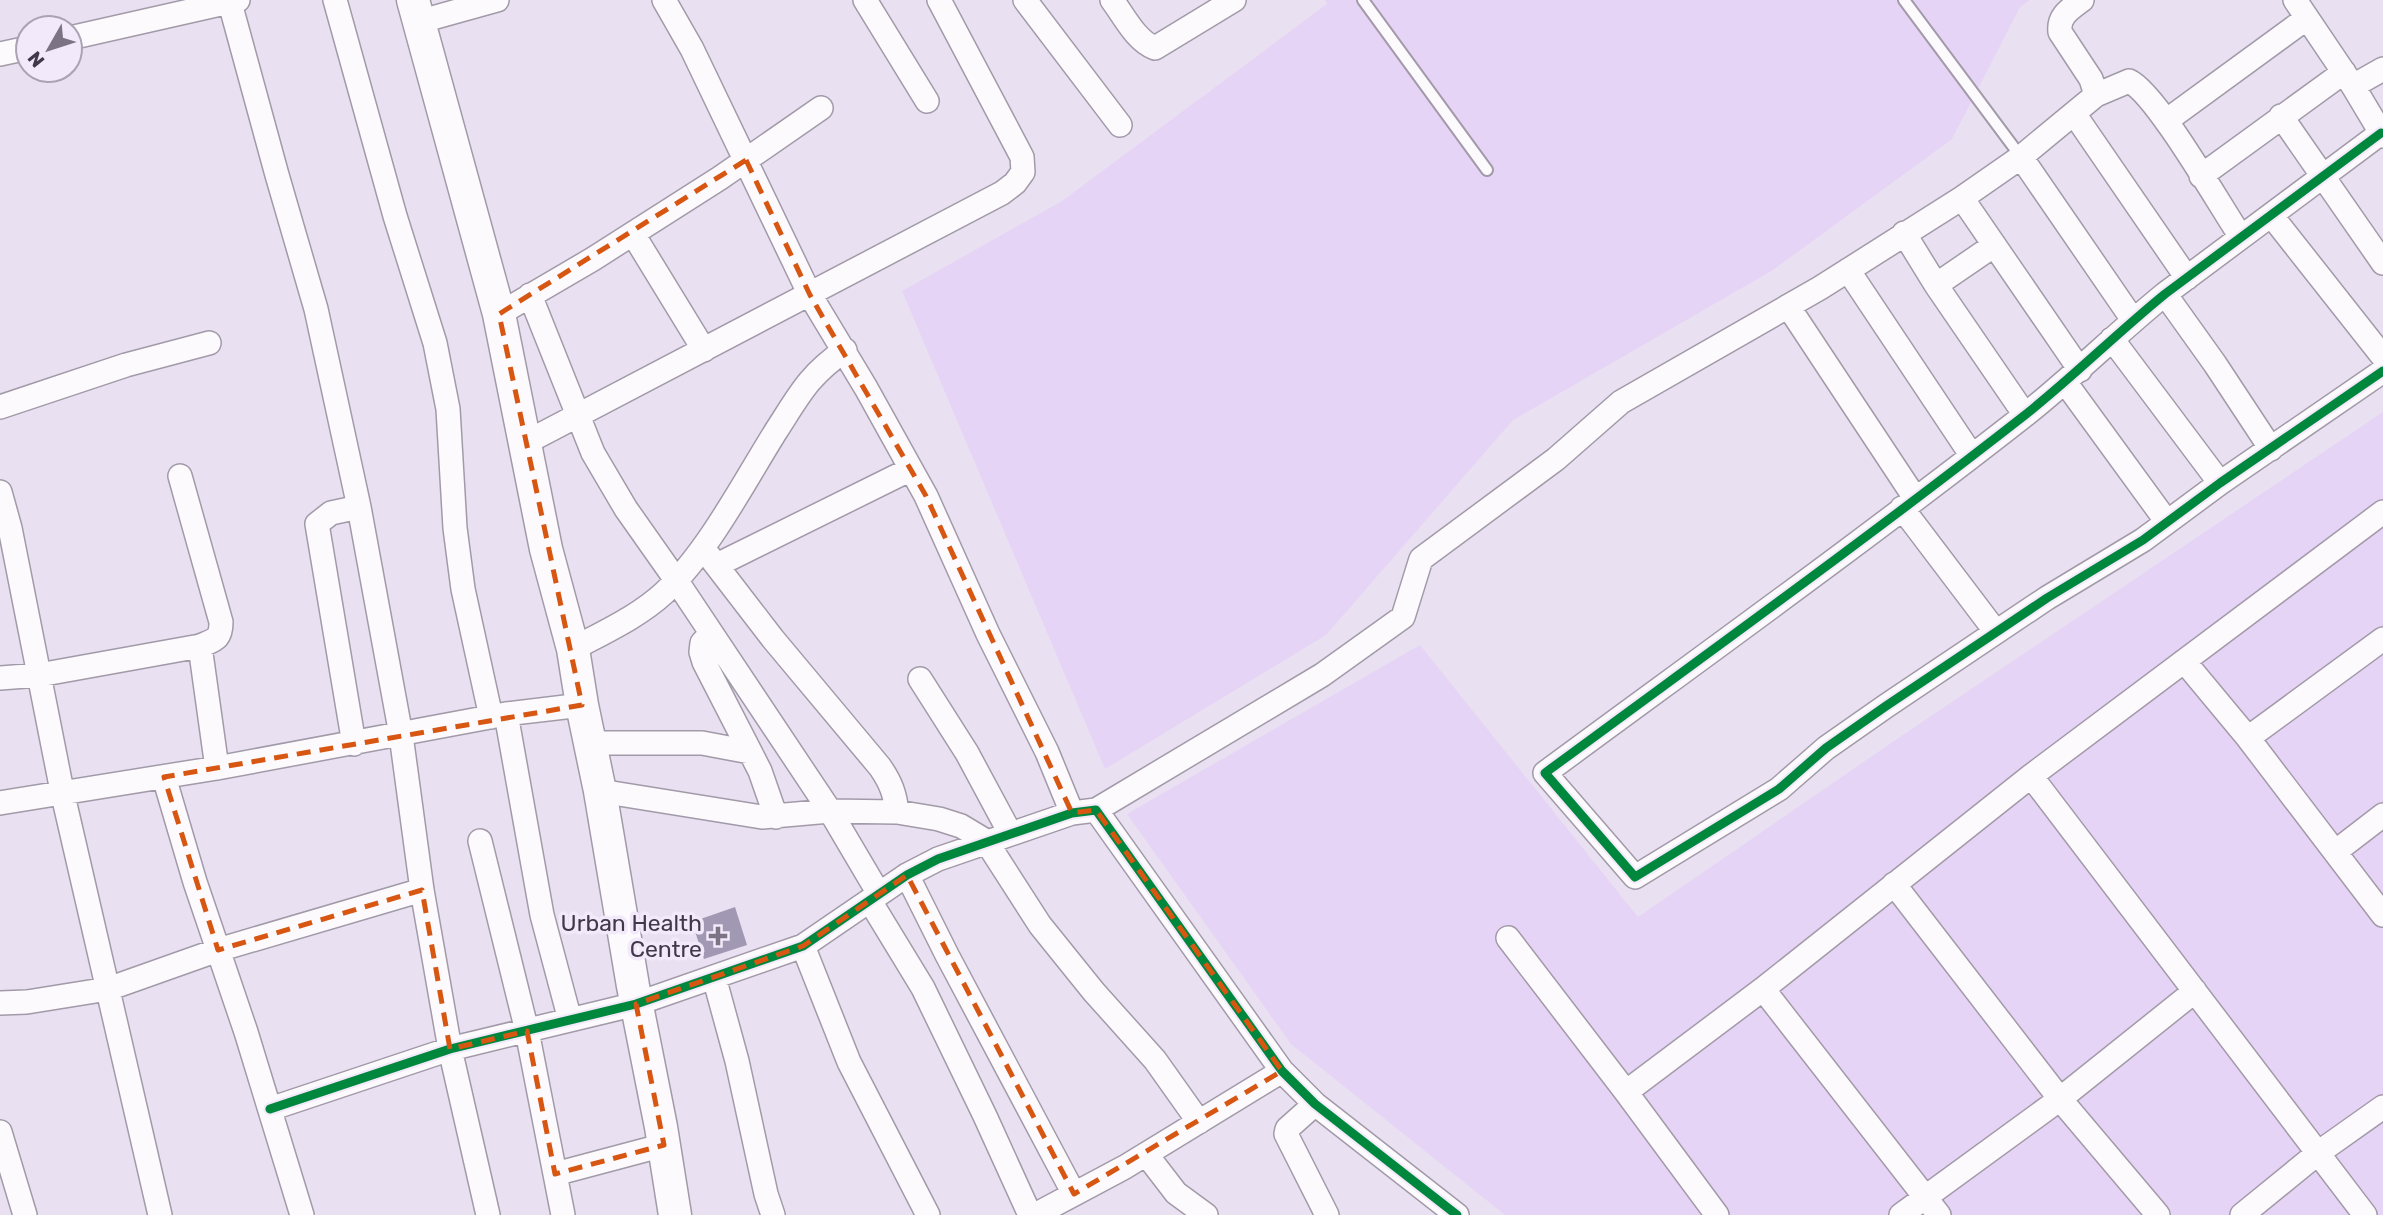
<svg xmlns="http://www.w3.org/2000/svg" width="2383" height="1215" font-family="Rubik,sans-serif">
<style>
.built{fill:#e6d4f6}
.building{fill:#a198b4}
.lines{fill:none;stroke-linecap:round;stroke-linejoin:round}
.lane-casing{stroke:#a29aa8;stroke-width:14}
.street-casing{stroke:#a29aa8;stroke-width:26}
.secondary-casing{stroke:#a29aa8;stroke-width:35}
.lane{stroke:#fcfafd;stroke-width:10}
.street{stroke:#fcfafd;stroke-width:23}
.secondary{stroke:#fcfafd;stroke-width:32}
.cycleway-casing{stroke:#f2e9fa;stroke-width:13}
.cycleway{stroke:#00873e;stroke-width:9}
.marked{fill:none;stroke:#d75612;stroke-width:5;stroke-dasharray:14 9;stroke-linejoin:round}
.poi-dot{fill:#7c7384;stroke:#f2e9fa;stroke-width:2.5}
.labels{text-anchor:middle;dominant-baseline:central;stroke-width:7;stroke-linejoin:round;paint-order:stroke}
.poi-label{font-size:23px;fill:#413849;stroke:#f2e9fa;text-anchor:end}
</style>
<rect width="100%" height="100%" fill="#e9e0f1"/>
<path class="built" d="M1325,0H2030L2020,7L1952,139L1773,270L1513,420L1326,635L1105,769L902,291L1062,201L1327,4Z
M2383,412V1215H1505L1291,1044L1127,814L1420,645L1638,917L1897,739Z"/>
<path class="building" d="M735,907L747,945L704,959L692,922Z"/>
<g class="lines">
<g class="lane-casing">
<path id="lane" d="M1363,0L1487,170
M1904,0L2021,157"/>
</g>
<g class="street-casing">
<path id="street" d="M335,0L395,216L435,343L448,409L455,528L463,589L491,717
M664,0L692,49L810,295L866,388L926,496L988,634L1047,752L1072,813
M865,0L927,101
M1025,0L1120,125
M1112,0C1124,16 1136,41 1155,48L1234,0
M2295,0L2353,86L2383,136
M230,3L277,175L316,309L359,507L401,735L422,890L450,1049L488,1215
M418,22L497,0
M70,38L238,0
M0,54L28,48
M2353,86L2383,69
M2096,95L2129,81C2156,93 2220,206 2241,237
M2075,115L2187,278
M2281,116L2383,263
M2166,121L2307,18
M2381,133L2165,294C2117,333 2073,377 2025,415C1868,538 1705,655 1545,773L1635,877L1779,789L1826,748L1886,706L2047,598L2143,540L2220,483L2383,371
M2021,157L2133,320
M2201,176L2344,72
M1962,198L2080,370
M2271,215L2383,357
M1904,233L1936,285L2025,415
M633,234L704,350
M1848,270L1972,456
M1936,285L1993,246
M2165,294L2215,364L2271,449
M530,295L593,453L626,509L676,580L830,811L879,894
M1788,306L1915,498
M499,314L593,259L720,178L821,108
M2112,339L2220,483
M2065,382L2167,522
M0,407L126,365L209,343
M525,443L1002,193L1015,183L1023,172L1022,157L939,0
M0,492L10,528L62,791L160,1215
M1902,508L1996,632
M703,548L773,639L880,767C891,783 895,794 897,812
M717,565L911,469
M711,634L702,643L701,652L704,662L760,771L776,817
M200,646L217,768
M573,649C604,632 638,617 664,593C708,552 744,482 776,431C800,394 808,376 845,350
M2184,661L2248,738L2383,915
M0,678L39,675L200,646C214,640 221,640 221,622L180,476
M920,679L967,753L1010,833
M506,714L542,915L570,1020
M2248,738L2383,639
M590,743H702L750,752
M354,744L317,524L331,513L359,507
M2031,776L2365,1215
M164,777L195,882L246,1032L302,1215
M600,791L762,817L830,811L897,812L939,819L961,826L986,841L1040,925L1094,992L1155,1060L1199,1122
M0,803L217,768L506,714L582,705
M1096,810L1322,675L1403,617L1421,559L1556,459L1621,402L1820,288L1962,198L2021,157L2096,95L2091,79L2060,32C2058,16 2070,9 2082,0
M480,841L527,1031L563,1215
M2335,852L2383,815
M907,875L947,955L1074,1194
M1894,884L2060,1099L2158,1215
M870,901L923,988L985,1116L1030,1215
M1508,938L1626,1092L1717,1215
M803,946L849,1062L928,1215
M714,977L737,1061L766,1194L773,1215
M1763,989L1939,1215
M0,1003L27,1002L108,989L218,950L422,890
M1626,1092L1763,989L2031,776L2383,512
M1315,1104L1287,1129L1286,1134L1327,1215
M270,1109L450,1049L636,1004L803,946L907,875L938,859L1072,813L1096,810L1282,1071L1315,1104L1457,1215
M0,1132L25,1215
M1146,1154L1176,1193L1206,1215
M555,1174L664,1145
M1035,1215L1125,1167L1282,1071
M1901,1215L2060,1099L2195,991
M2242,1215L2318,1153L2383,1107"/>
</g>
<g class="secondary-casing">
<path id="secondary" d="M413,0L499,314L546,549L573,649L582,705L600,791L633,986L661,1127L675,1215"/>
</g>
<use href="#lane" class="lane"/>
<use href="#street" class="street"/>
<use href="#secondary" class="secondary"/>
<g class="cycleway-casing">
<path id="cycleway" d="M2381,133L2165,294C2117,333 2073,377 2025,415C1868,538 1705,655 1545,773L1635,877L1779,789L1826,748L1886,706L2047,598L2143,540L2220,483L2383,371
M270,1109L450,1049L636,1004L803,946L907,875L938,859L1072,813L1096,810L1282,1071L1315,1104L1457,1215"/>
</g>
<use href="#cycleway" class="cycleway"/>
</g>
<path class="marked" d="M746,160L810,295L926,496L1072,813L1096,810L1282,1071L1074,1194L907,875L803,946L636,1004L664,1145L555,1174L527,1031L450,1049L422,890L218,950L164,777L582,705L499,314Z"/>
<path class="poi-dot" d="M714.5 925.5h7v7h7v7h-7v7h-7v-7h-7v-7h7z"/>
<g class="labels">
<g class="poi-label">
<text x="702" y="923">Urban Health<tspan x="702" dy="26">Centre</tspan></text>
</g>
</g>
<g transform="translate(49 49) rotate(231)"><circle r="33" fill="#f2e9fa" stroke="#aba2b3" stroke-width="2"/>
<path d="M0-5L12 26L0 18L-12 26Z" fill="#7c7384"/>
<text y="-10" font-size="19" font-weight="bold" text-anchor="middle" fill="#413849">N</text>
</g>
</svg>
